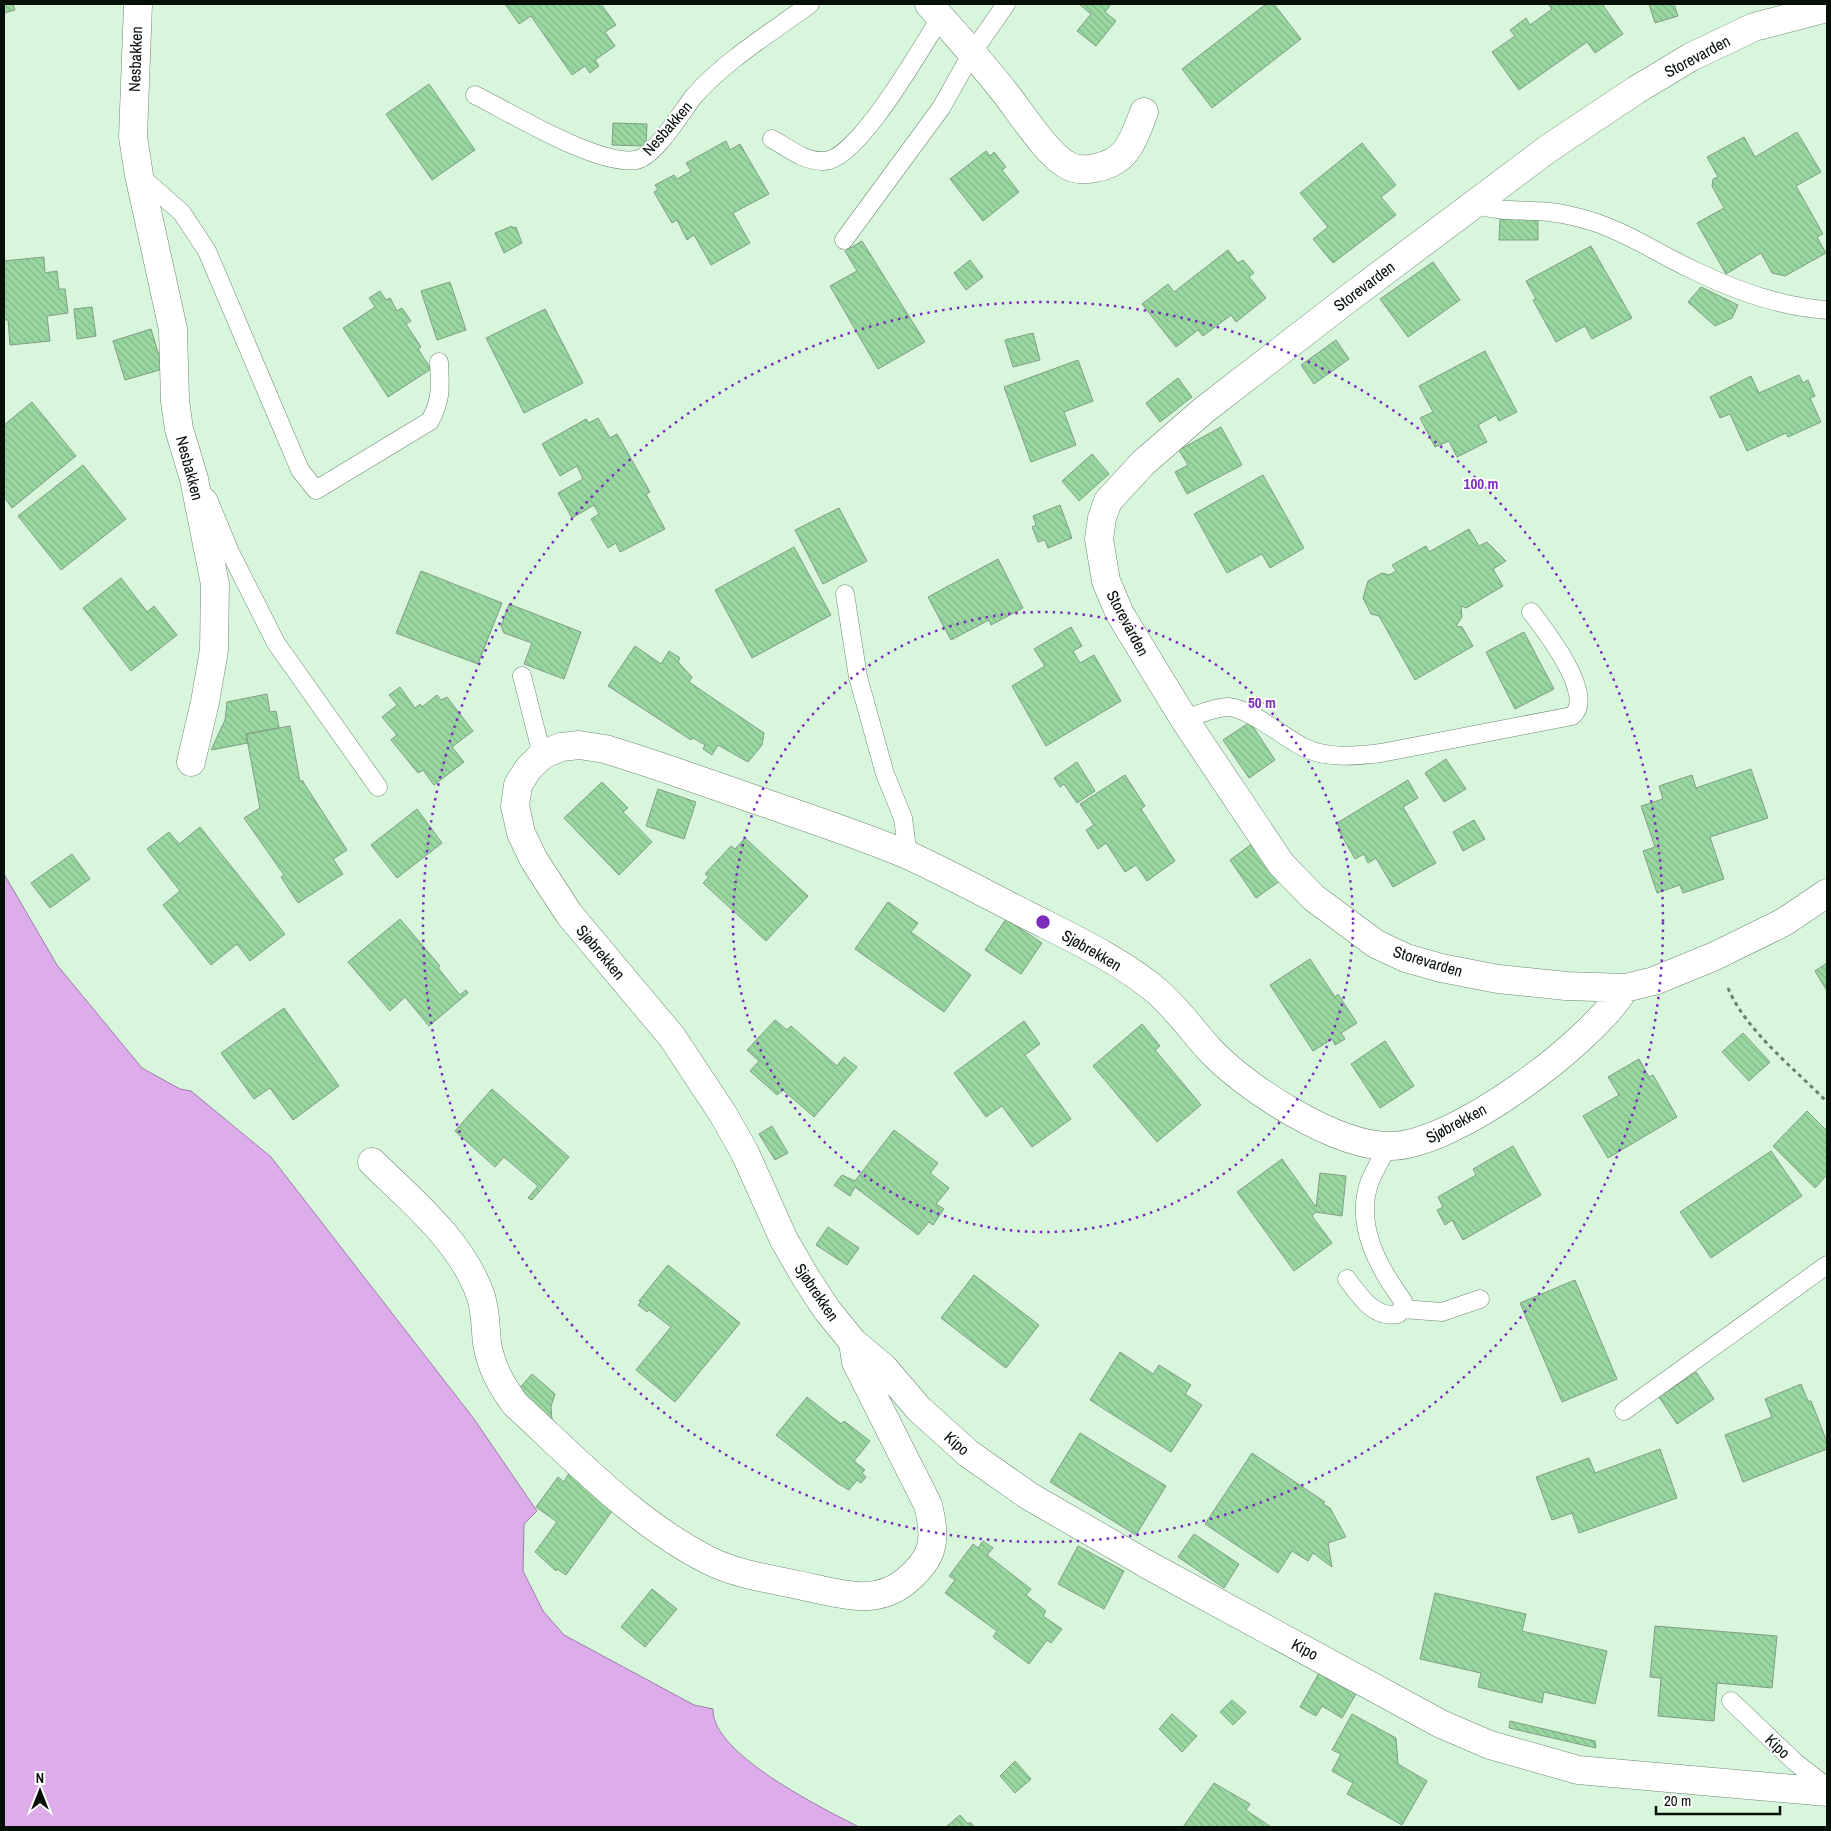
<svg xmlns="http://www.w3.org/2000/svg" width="1831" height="1831" font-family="'Archivo Narrow',sans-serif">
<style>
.water{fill:#dcaceb;stroke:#9c7da7}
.building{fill:url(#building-back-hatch);stroke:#829e85}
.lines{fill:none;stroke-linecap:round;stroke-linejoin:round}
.service-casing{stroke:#6e8971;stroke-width:19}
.minor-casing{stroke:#6e8971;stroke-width:29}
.path{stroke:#6b7f6d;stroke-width:3;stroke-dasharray:4 4;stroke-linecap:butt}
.service{stroke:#fff;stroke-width:18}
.minor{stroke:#fff;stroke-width:28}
.ring{fill:none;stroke:#7b2cbf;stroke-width:2.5;stroke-dasharray:2.5 5}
.labels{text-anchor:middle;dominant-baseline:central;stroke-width:4;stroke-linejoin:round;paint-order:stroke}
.street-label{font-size:16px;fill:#071008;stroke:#fff}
.centre{fill:#7b2cbf;stroke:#fff;stroke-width:2.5}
.ring-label{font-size:15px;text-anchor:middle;font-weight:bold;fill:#7b2cbf;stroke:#fff;stroke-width:4;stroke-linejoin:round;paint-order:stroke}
</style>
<defs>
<pattern id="building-back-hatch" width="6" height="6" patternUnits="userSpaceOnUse" patternTransform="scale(1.25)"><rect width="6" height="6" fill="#99d8a1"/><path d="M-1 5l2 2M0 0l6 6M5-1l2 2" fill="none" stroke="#82b889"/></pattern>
</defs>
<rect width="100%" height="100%" fill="#d8f6db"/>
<path class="water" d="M4,874L57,965L142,1068L180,1089L191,1091L271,1157L474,1419L537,1511L524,1524L523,1571L543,1611L564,1635L694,1705L713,1709C711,1754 824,1809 859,1827H4Z"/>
<path class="building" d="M4,4H13L15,10L4,13Z
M505,4H601L616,25L605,32L615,46L595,60L599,66L590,73L585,66L572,75L531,16L519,24Z
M1079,4H1111L1105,12L1116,21L1096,46L1077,31L1091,14Z
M1266,4H1274L1301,39L1212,108L1182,69Z
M1548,4H1602L1623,34L1595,53L1587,42L1519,90L1492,52L1515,36L1510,30L1526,18L1530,25L1552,9Z
M1649,4H1674L1678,16L1655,23Z
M429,84L475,150L432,180L386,114Z
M613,123L647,124L646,146L612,145Z
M1797,132L1821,172L1796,186L1823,234L1817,237L1826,253L1785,276L1772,273L1761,253L1726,274L1697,223L1724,208L1712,186L1713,179L1718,177L1707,157L1744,137L1755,157Z
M726,141L730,150L740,144L769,194L733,213L750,243L711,265L694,235L687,240L677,220L672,223L654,192L658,190L655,185L674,175L677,179L691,171L686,163Z
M1362,143L1396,185L1381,197L1396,215L1333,263L1313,239L1328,227L1300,193Z
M986,151L990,156L994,152L1006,167L1002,170L1019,192L983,221L950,179Z
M1500,219H1538V240H1499Z
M512,226L513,228L516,227L522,243L504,253L495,233Z
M862,241L925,342L878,369L830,286L857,271L845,251Z
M1591,246L1632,318L1592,339L1585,326L1556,342L1533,300L1536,299L1526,281Z
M1228,250L1238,263L1243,260L1254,273L1249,277L1266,298L1236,322L1231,315L1203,336L1198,330L1176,347L1142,304L1168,284L1174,292Z
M44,257L45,273L57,271L59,289H65L68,313L47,316L50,341L10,345L8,320H4V261Z
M970,260L983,277L966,290L954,273Z
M1433,262L1460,300L1408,337L1380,299Z
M450,282L466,330L437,340L421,291Z
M1701,287L1738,305L1732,318L1715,326L1688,302Z
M380,291L386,300L390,298L397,311L402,308L411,321L406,324L421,347L418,349L431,369L388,397L343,328L375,307L369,298Z
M92,307L96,336L77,339L74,309Z
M545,309L583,383L524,413L486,338Z
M151,329L163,369L125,380L113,341Z
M1033,333L1040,360L1013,367L1005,340Z
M1336,340L1349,359L1314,384L1301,365Z
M1485,351L1517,412L1499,421L1496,415L1478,425L1487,442L1457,457L1449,441L1435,447L1420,418L1433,412L1419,386Z
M1078,360L1093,401L1064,412L1076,445L1031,462L1004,387Z
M1799,375L1803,383L1808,380L1815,396L1810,398L1821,422L1788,437L1786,433L1747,451L1730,414L1720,418L1710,397L1751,376L1759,393Z
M1178,378L1192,397L1160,422L1146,403Z
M32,402L76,456L12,508L4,497V425Z
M598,418L610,438L617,434L650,492L646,494L665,529L620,552L616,543L608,548L591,519L599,514L594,505L572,518L558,493L583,479L577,466L560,476L542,444L586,419L589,423Z
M1221,427L1242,465L1187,494L1175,472L1188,465L1179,450Z
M1092,454L1109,474L1079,501L1062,481Z
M83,465L126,519L61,570L18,516Z
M1263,475L1304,548L1270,568L1262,554L1227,573L1194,514Z
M1060,505L1072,538L1048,548L1045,540L1038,542L1032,527L1036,525L1033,516Z
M839,508L867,561L823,584L795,530Z
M1469,529L1479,546L1487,542L1506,561L1493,569L1503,586L1466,608L1461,606L1462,617L1456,626L1462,627L1473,646L1415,680L1379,616L1371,614L1363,598L1368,581L1382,573L1389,575L1396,571L1392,565L1426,546L1429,552Z
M794,547L831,615L752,658L715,590Z
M998,559L1023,608L991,625L989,620L951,640L928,597Z
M421,571L502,603L478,664L396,633Z
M121,578L147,612L154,606L177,635L131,671L83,608Z
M509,604L581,632L564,679L524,664L532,643L504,633L501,626Z
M1071,627L1082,646L1073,651L1080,663L1094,655L1121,701L1046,746L1012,686L1045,666L1034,649Z
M1524,632L1554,689L1515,709L1486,652Z
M635,646L661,664L669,651L680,658L678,662L692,677L689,682L764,733L762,745L748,762L718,745L712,755L703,749L705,745L693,738L691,740L608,686Z
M400,687L415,708L420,704L422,707L437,695L441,700L447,697L473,731L452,747L464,762L434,785L423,770L418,773L391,740L397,735L382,717L397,705L389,695Z
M267,694L270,712L276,711L279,728L246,734L248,743L211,750L225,720L227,702Z
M1250,722L1275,760L1249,778L1223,740Z
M290,726L300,782L302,780L347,850L333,859L343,874L298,903L281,877L284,875L244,818L260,808L246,734Z
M1446,759L1466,789L1444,802L1425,773Z
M1077,762L1095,791L1077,803L1064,784L1060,787L1054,778Z
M1751,769L1768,818L1710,837L1724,879L1683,893L1680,885L1657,893L1643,851L1655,847L1641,806L1663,799L1659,786L1692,775L1696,788Z
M1125,775L1145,806L1141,809L1175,861L1147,881L1136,865L1125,872L1106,843L1098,849L1086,830L1094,825L1080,804Z
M1408,780L1418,798L1403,807L1436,863L1393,887L1376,858L1368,863L1364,854L1355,859L1338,829L1340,828L1337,823Z
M602,782L628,808L623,812L652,842L619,875L564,818Z
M658,789L696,802L684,839L646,826Z
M417,809L442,843L397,878L371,845Z
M1474,820L1485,839L1463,851L1453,832Z
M200,827L285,934L250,961L237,944L211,965L163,905L180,891L147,849L169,832L179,844Z
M745,838L808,896L766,941L703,883L709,877L705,874L731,846L735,849Z
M1253,843L1280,881L1256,898L1230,860Z
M72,854L90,879L50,908L31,883Z
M888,902L918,923L911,932L971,975L944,1012L855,949Z
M400,919L440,966L438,968L460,995L466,990L468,993L429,1026L405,997L390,1011L348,962Z
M1006,919L1042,943L1021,974L985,950Z
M1310,959L1335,997L1338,994L1357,1023L1341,1033L1345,1039L1335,1045L1332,1039L1313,1051L1270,985Z
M1827,963V991L1815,971Z
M284,1008L339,1086L293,1120L270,1088L254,1099L221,1053Z
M775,1020L787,1030L791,1026L837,1066L844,1057L857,1067L814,1117L783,1090L777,1095L750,1071L759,1061L747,1050Z
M1024,1021L1040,1044L1025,1055L1071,1119L1032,1147L1002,1106L986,1117L954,1073Z
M1142,1024L1160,1046L1155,1050L1201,1105L1157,1142L1093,1066Z
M1743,1033L1770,1062L1749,1081L1722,1052Z
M1385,1041L1414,1086L1380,1108L1351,1064Z
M1639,1059L1649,1077L1653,1075L1677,1117L1608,1158L1583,1116L1619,1095L1608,1077Z
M492,1089L569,1157L532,1200L528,1198L538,1186L504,1157L495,1167L455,1131Z
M1807,1111L1827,1131V1175L1815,1188L1773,1146Z
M772,1126L788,1153L775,1160L759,1134Z
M894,1130L938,1163L930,1173L949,1188L936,1204L944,1209L933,1225L929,1222L918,1235L855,1187L850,1196L834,1185L842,1175L855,1181Z
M1513,1146L1541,1195L1463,1240L1452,1220L1445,1225L1437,1210L1443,1207L1438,1197L1476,1175L1473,1169Z
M1771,1151L1802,1196L1711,1258L1680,1212Z
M1282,1159L1316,1207L1320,1173L1346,1176L1342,1216L1316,1212L1312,1216L1332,1243L1294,1271L1237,1192Z
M828,1227L859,1248L847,1265L816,1245Z
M668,1265L740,1323L675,1402L636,1370L671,1327L649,1310L647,1312L638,1305L641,1302L639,1301Z
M974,1275L1039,1325L1006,1368L941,1318Z
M1575,1280L1617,1379L1562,1402L1520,1303Z
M1120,1352L1153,1374L1159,1365L1191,1385L1185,1394L1202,1405L1171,1452L1090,1400Z
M1696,1372L1714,1399L1677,1424L1659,1397Z
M532,1374L555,1394L551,1406L552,1420L518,1390Z
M1801,1384L1808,1401H1811L1827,1442V1449L1743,1482L1725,1435L1772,1417L1765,1399Z
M807,1397L841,1424L844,1421L870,1441L854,1461L865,1470L862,1473L866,1477L861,1483L857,1480L849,1490L837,1483L776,1435Z
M1080,1433L1166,1486L1136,1535L1050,1482Z
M1660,1449L1677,1498L1579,1533L1572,1513L1552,1520L1536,1477L1589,1458L1595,1473Z
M1252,1453L1325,1502L1323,1504L1330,1508L1346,1537L1328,1543L1332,1567L1313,1553L1308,1561L1292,1551L1278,1573L1205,1524Z
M569,1473L615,1507L566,1575L557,1569L556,1571L535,1552L557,1522L536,1507L558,1477L564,1482Z
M1194,1534L1239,1564L1224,1588L1178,1557Z
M983,1541L993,1548L987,1555L1031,1589L1026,1595L1046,1611L1043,1616L1062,1629L1051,1643L1047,1640L1029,1664L993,1637L997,1631L945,1593L955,1580L949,1576L973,1544L978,1548Z
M1078,1546L1124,1571L1104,1609L1058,1584Z
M652,1589L677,1609L645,1647L621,1627Z
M1435,1593L1526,1614L1522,1631L1607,1651L1595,1704L1544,1692L1542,1703L1478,1687L1481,1673L1420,1659Z
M1655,1626L1777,1636L1772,1688L1717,1683L1714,1721L1658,1716L1661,1678L1650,1677Z
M1319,1673L1356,1694L1342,1718L1322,1706L1316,1716L1300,1707Z
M1232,1700L1246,1712L1233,1725L1220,1712Z
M1172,1714L1197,1736L1182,1752L1159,1729Z
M1352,1714L1396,1738L1398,1764L1427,1781L1402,1825L1347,1794L1353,1783L1332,1771L1341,1754L1332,1750Z
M1510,1721L1595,1741L1596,1748L1509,1728Z
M1015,1761L1031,1779L1015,1793L1000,1776Z
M1214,1783L1250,1804L1246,1810L1271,1827H1183Z
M960,1815L968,1824L970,1822L975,1827H946Z"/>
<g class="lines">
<g class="service-casing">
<path id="service" d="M475,95C511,113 597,166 636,160C655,157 682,111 694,96C727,59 771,33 810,4
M772,139C788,148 805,162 824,161C858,161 922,46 941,17
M139,175L182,213L207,251L300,470L316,490L430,421C442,399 440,386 439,362
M1474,204C1495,211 1512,210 1534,211C1554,211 1575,216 1594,222C1630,234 1659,254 1693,270C1734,290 1781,307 1827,310
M844,240L941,108L972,53L1006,4
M203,495L208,499L230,552L276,643L378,787
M845,594L858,677L885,774L903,818L908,856
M522,676L542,755
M1184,719C1198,715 1214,707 1228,707C1250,708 1284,738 1305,748C1329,759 1356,756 1381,753L1572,716C1597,696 1544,629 1531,612
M1347,1279C1360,1296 1374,1319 1398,1314L1402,1309L1403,1301C1378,1267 1354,1224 1370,1181C1375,1169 1382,1158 1388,1146
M1402,1309L1442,1312L1480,1299
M1624,1411L1827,1265
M1731,1701L1796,1763L1827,1787"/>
</g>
<g class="minor-casing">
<path id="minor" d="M138,4L133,137L139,175L173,329L175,401L179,429L194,479L215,584L214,650L205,702L191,762
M929,4C955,34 982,63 1006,94C1021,113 1048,156 1069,166C1076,170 1087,170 1095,168C1128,162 1133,140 1144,112
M1827,8L1754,27L1691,57L1636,90L1549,148L1349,298L1204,410L1143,463L1108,501L1102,518L1099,539L1106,581L1120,614L1184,719L1281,864L1314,898L1376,944L1406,958L1441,968L1498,979L1566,986L1625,988L1654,981L1715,956L1784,922L1827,893
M372,1162C411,1200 461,1241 480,1294C486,1309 485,1326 487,1343C491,1367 501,1385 515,1404C575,1459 637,1525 710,1561C740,1576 779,1580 812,1588C845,1595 877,1605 906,1581C934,1558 937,1540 928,1505L856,1362L853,1342L827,1310L806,1278L784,1240L745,1153L723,1114L672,1037L569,914L534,860L521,833L515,806L518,785L528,769L542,755L561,747L579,745L605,749C658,765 710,784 762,802C811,819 860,835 908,855C947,873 986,894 1025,914C1070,937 1119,959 1158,992C1177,1009 1192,1030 1209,1049C1245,1088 1335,1146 1389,1146C1454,1147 1592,1042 1625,988
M853,1342L884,1368L919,1409L969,1454L1029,1496L1150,1566L1441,1724L1490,1745L1578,1770L1827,1792"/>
</g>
<path class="path" d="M1728,988C1746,1031 1795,1069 1827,1102"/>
<use href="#service" class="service"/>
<use href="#minor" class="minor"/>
</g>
<g class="ring">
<circle cx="1043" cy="922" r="310"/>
<circle cx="1043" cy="922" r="620"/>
</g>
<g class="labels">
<g class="street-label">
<text transform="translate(1697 56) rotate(-28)">Storevarden</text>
<text transform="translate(135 59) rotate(-88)">Nesbakken</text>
<text transform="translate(667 128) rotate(-49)">Nesbakken</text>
<text transform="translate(1364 286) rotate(-37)">Storevarden</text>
<text transform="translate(190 468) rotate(75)">Nesbakken</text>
<text transform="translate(1128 623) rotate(62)">Storevarden</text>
<text transform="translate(1092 950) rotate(30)">Sjøbrekken</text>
<text transform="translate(601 952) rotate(50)">Sjøbrekken</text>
<text transform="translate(1428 961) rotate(17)">Storevarden</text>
<text transform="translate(1456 1123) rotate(-28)">Sjøbrekken</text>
<text transform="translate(817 1292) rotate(56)">Sjøbrekken</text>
<text transform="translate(957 1443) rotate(41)">Kipo</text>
<text transform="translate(1305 1649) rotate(28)">Kipo</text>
<text transform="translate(1778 1746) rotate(44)">Kipo</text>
</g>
</g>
<circle cx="1043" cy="922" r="8" class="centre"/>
<g class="ring-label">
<text x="1481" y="489">100 m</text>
<text x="1262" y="708">50 m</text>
</g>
<rect width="1831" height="1831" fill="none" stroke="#071008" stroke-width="10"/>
<g transform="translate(40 1791)" stroke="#ffffff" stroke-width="4" paint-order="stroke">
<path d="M0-4L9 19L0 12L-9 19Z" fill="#071008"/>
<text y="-8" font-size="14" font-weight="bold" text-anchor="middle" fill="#071008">N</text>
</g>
<path d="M1656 1806v8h124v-8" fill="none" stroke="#071008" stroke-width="2.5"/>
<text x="1664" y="1806" font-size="15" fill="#071008" stroke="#ffffff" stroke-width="4" paint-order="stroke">20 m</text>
</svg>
